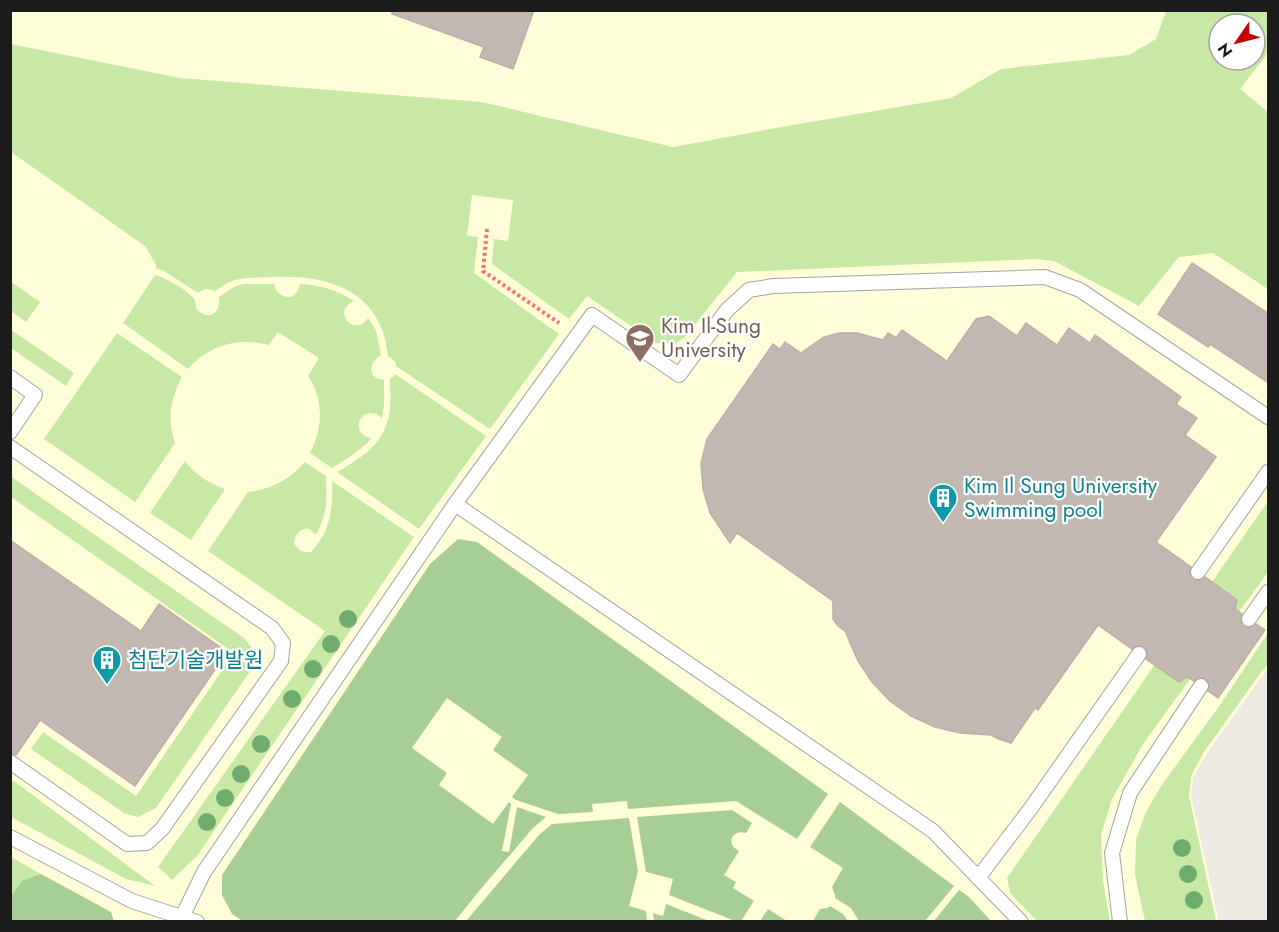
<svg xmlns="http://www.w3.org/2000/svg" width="1279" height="932" font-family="Jost,'Noto Sans KR',sans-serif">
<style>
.education{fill:#fffed9;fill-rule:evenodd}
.grass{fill:#c8e9a6;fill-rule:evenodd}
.forest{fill:#a7ce95}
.building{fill:#c2b8b1;stroke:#bfafa4;stroke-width:1.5}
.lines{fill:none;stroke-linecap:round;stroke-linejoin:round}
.service-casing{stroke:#a3a3a3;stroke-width:16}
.path{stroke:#fb7165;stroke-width:4;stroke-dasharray:3 3;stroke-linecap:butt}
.service{stroke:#fff;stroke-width:14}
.tree{fill:#71ac6f}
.labels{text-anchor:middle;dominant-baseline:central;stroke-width:4.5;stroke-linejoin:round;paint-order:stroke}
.education-label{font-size:21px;fill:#785e54;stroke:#fff;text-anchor:start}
.culture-label{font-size:21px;fill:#0d838f;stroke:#fff;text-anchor:start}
</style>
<rect width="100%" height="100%" fill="#eee9e1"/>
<path class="education" d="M10,11H1268V668L1208,752L1193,777L1191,796L1219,921H11ZM1219,24H1255V60H1219Z"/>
<path class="grass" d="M1166,11H1268V53L1240,89L1268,112V289L1213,253L1179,257L1139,306L1054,261L1037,259L737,272L685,337L675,344L656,343L587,296L569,319L492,264L494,239L508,241L513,200L472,195L467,236L478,237L474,273L559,334L490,429L396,366L395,361L388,356C382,293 332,275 276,277C262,278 243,276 230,282C224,284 219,289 214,292L213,290L205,289L198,293L164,271L156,268V265L145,246L11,152V44L180,78L482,102L673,147L781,127L951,98L1001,69L1129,55L1156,39ZM1219,24H1255V60H1219Z
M155,275C164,277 191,292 195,300C197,305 194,309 200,312C213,321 221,309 219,297L234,287L243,284H274L277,292C288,301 297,298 300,284C320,285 337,290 354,301C330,312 356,338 368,318L376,331L381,355C368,363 367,379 384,380V405L382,418C361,401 347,435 372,438C360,451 347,459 332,468L310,453C323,428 324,400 308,376L319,358L278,332L269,345C262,344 256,342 249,342C226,341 203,351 188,369L123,323Z
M10,281L40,302L26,322L11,311Z
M10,329L74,373L66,386L11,348Z
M117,333L182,377C170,400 167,418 175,443L135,502L44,439Z
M395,374L486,436L419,529L337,472C364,457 387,441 390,408C391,398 390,388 390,379L393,377Z
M185,461C195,475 209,483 225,489L191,540L150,513Z
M305,462L326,476C327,503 328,510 316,535C307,523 296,530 294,543C298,550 302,553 311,552C331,530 333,509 332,481L414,537L197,856L172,880L158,867L325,631L208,551L248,492C272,489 289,480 305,462Z
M10,476L244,638L254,651L253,667L156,808L138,817L124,813L31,749L43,732L136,796L234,653L11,497Z
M1268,501V572L1143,744L1112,799L1101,835L1103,881L1110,921H1037L1010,893L1007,878Z
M1268,633V665L1262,671L1204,752L1191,776L1189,796L1216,921H1145L1135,875L1136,840L1145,814L1161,786L1220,705Z
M14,781L26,790L155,886L126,879L11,817V783Z
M11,857L41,874L23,880L11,896Z"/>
<path class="forest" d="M458,539L477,542L828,794L797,839L736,801L628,809L627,801L592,804L593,812L558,814L516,800L512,797L528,775L493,750L502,737L447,698L412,748L447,773L439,785L493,824L509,802L511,804L502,851L509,852L517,807L546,817L533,828L479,891L455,921L244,922L232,914L222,895V875L430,564Z
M840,802L954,886L925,921H859L851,908L835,898V895L832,887L843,868L810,847Z
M732,810L752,823L746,833C732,829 725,844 739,851L724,875L736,882L733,888L754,901L741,921H735L669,895L673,879L646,872L637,817Z
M629,818L638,871L629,906L646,911L647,921H466L539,835L552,824Z
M41,874L111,912L114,921H11V896L23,880Z
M959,890L968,896L991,921H934Z
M666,904L709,921H654L653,913L663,916Z
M830,906L843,914L848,921H813L820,909L827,908Z
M768,909L787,921H760Z"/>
<path class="building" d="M392,10H534L513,69L480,57L484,47L392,14Z
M1192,263L1269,314V383L1210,344L1208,347L1158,314Z
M989,316L1017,336L1026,323L1057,345L1069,328L1090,343L1095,335L1181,397L1176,404L1197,418L1185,435L1216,457L1156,542L1191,567L1189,571L1190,575L1193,580H1201L1205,577L1237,600L1235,609L1242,614L1240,619L1243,626L1249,628L1256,624L1265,630L1218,698L1208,691L1209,683L1205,678H1198L1194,681L1187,677L1179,682L1146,659L1148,654L1145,647L1139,645L1132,649L1098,625L1038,710L1035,708L1011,743L999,739L991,735L960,733L935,727L911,716L890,701L872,682L858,661L845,631L838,626L833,619V601L737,533L730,543L710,513L703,489L701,463L707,439L773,344L780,349L785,342L801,353L824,337L840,333H857L883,340L888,333L896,338L902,330L947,361L976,319Z
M10,540L141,631L159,604L227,652L135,786L40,720L16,755L10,753Z"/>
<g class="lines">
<g class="service-casing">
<path id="service" d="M10,377L35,395L10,432
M10,447L272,628L283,643L281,661L162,829L147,843L127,844L10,762
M455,504L592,315L679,375L727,310L749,290L773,286L1045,277L1080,290L1268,417
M1198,572L1268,472
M1249,619L1268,592
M10,837L132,901L197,922
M978,878L1031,808L1139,654
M182,917L204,872L455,504L933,831L1021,922
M1120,922L1112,853L1130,793L1201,686"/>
</g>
<path class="path" d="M487,229L483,271L559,323"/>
<use href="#service" class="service"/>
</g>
<g class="tree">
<circle cx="348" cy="619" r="9"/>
<circle cx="331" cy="644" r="9"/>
<circle cx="313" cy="669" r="9"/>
<circle cx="292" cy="699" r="9"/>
<circle cx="261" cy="744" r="9"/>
<circle cx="241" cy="774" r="9"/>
<circle cx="225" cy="798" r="9"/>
<circle cx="207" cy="822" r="9"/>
<circle cx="1182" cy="848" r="9"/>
<circle cx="1188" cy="874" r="9"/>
<circle cx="1194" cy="900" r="9"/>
</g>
<defs>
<g id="university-pin" transform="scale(1.5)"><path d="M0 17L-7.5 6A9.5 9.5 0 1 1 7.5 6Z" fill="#8d6e63" stroke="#fff"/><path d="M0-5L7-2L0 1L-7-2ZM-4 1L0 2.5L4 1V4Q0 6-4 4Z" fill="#fff"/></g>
<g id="building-pin" transform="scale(1.5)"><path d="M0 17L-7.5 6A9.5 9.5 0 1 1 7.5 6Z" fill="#0f9aa8" stroke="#fff"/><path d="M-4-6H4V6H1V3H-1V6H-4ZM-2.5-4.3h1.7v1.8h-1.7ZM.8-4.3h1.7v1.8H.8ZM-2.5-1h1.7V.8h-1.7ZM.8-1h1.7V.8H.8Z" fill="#fff"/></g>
</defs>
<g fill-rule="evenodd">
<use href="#university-pin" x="640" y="338"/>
<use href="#building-pin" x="943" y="498"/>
<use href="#building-pin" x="107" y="660"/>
</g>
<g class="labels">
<g class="education-label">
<text x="661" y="326">Kim Il-Sung<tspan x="661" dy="24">University</tspan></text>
</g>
<g class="culture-label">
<text x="964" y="486">Kim Il Sung University<tspan x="964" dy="24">Swimming pool</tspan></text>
<text x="128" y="660">첨단기술개발원</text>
</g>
</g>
<rect width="1279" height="932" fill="none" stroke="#1c1c1c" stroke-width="24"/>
<g transform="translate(1237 42) rotate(235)"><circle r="28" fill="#ffffff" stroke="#a4a4a4" stroke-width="1.5"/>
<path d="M0-4.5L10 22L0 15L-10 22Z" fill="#c80005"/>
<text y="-9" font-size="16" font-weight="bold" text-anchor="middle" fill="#1c1c1c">N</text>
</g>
</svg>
